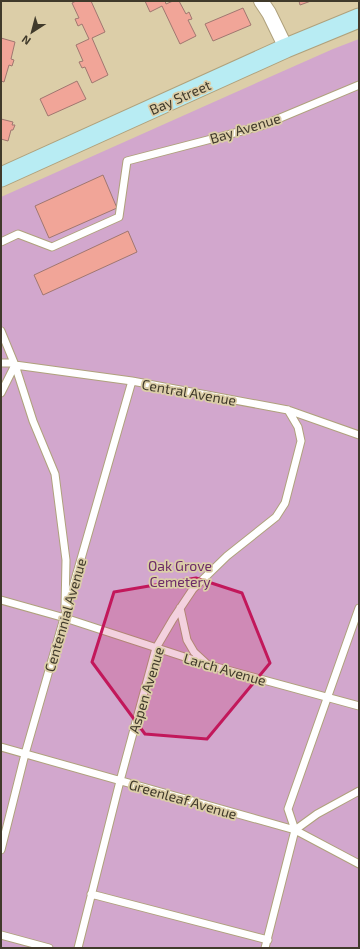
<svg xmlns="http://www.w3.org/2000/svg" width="360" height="949" font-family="'Exo 2',sans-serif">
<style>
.green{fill:#d2a7cd}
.building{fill:#f1a598;stroke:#a07770}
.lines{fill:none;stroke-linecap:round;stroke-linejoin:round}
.lane-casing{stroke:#afa17c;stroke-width:9}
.street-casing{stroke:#afa17c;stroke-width:16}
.secondary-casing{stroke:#afa17c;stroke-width:21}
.lane{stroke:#fff;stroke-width:7}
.street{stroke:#fff;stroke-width:14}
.secondary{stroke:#b8ecf3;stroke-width:19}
.marked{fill:#c2185b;fill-opacity:0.2;stroke:#c2185b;stroke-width:3;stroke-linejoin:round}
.labels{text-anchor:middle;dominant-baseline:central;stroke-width:3.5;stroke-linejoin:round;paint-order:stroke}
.street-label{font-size:14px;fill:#403a2b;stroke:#dccea8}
.park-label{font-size:14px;fill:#6d2b68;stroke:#dccea8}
</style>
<rect width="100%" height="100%" fill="#dccea8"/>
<path class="green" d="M359,39V948H1V197L234,93L333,49Z"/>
<path class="building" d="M76,1H91L105,32L92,38L108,75L92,83L85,67L82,68L79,62L83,61L76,45L89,39L82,24L78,26L75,19L79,18L72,3Z
M145,1H165L166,4L173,1H179L186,14L189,12L192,19L188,20L196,36L180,44L162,6L150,12Z
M299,1H311L300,5Z
M243,8L251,25L213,41L205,24Z
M1,38L15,42L11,59L14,60L12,66L9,65L4,82L1,81Z
M77,81L86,99L48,116L40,99Z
M1,119L13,122L12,125H15L13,130H11L8,141L1,139Z
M103,175L117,208L49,238L35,206Z
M128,231L137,252L43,295L34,275Z"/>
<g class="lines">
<g class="lane-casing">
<path id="lane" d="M1,242L18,234L52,247L119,217L127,161L261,126L359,85
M1,331L15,365L33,421L55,474L66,560L65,608
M1,363H14
M15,365L132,381L288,410L359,435
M1,393L15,365
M1,600L65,618L209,665L359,706
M180,608L187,640L194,652L207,664
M1,747L295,830L359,864
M295,830L317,814L359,791
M1,850L25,754L132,381
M91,894L268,940
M1,935L49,948
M78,948L120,781L156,648L173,619L193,589L227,556L276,517L285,503L301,441L298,427L288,410
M265,948L295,830L288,809L359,608"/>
</g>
<g class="street-casing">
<path id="street" d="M261,1L269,13L286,48"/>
</g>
<g class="secondary-casing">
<path id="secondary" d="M1,177L286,48L359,18"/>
</g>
<use href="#lane" class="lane"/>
<use href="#street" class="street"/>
<use href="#secondary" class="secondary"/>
</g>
<path class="marked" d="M196,578L242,593L270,663L207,739L145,734L92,662L114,592Z"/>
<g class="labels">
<g class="street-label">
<text transform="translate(180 97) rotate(-24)">Bay Street</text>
<text transform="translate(245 128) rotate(-17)">Bay Avenue</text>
<text transform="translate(189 392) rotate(10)">Central Avenue</text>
<text transform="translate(65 615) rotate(-74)">Centennial Avenue</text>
<text transform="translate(225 669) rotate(16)">Larch Avenue</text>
<text transform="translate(146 690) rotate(-73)">Aspen Avenue</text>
<text transform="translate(183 799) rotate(16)">Greenleaf Avenue</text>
</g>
<g class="park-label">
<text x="180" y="565">Oak Grove<tspan x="180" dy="16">Cemetery</tspan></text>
</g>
</g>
<rect width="360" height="949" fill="none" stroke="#403a2b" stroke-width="4"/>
<g transform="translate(32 32) rotate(216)" stroke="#dccea8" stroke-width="3" paint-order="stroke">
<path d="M0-3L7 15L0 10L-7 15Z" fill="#403a2b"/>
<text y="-6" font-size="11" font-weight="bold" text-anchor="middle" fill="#403a2b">N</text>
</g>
</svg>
